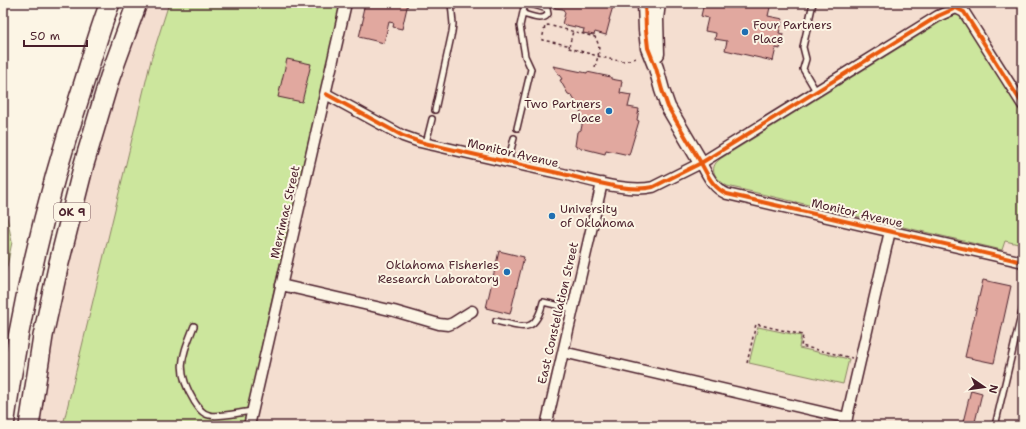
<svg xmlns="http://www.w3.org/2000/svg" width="1026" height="429" font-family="'Shantell Sans',sans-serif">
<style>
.built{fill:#f4ded0}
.green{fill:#cce69d;stroke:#8b8264}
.building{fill:#e1a89f;stroke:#4a1f2b}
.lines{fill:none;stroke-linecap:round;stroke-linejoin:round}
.lane-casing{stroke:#4a1f2b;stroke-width:8}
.street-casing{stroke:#4a1f2b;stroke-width:13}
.secondary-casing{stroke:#4a1f2b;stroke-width:17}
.highway-casing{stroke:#4a1f2b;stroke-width:22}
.path{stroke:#4a1f2b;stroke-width:1.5;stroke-dasharray:3 3;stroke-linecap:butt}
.lane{stroke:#fcf5e5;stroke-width:5}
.street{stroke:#fcf5e5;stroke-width:10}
.secondary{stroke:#fcf5e5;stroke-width:14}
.highway{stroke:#fcf5e5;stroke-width:19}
.cycleway-casing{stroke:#fcf5e5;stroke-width:6}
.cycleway{stroke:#e8590c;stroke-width:4}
.poi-dot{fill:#1f6fb2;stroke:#fcf5e5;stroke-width:1.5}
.labels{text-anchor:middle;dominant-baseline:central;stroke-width:4;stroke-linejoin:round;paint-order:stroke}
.shield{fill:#fcf5e5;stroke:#7f5f63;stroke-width:1}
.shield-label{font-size:11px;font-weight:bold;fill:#4a1f2b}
.poi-label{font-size:12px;fill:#4a1f2b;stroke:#fcf5e5;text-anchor:start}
.street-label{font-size:12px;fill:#4a1f2b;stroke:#fcf5e5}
</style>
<rect width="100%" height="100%" fill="#fcf5e5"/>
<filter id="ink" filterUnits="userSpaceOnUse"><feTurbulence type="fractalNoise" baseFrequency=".025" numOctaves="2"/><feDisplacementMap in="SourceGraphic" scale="8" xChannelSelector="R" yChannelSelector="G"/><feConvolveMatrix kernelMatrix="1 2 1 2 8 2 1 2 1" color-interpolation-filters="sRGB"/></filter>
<g filter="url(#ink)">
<path class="built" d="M147,3H1023V426H38L49,357L66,271L94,161L128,53Z"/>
<path class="green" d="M169,3H341L274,289L244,426L63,425L151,60Z
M952,15H959L964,19L1023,114V245L1005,241L1002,250L727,186C716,179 707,169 720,159Z
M3,197L12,242L3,286Z
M758,327L801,336L799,348L849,359L843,384L749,363Z"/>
<path class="building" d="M365,3H408L402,29L393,27L394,23L389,22L384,43L359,37L364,16H362Z
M553,3H614L609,20H610L606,35L595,32L594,35L583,33L584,29L562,24L565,13L563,9L555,8Z
M704,3H771L768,16L783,19L779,33L783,34L780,49L776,48L773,61L725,50L727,41L715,39L716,33L705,31L708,18L701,16Z
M287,59L311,64L302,102L278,97Z
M553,66L587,73V72L611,77V79L622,81L620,93L631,95L628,107L639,109L637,120L639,121L629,155L606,150L605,154L577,147L575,146L577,132L581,130L582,125L581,113L576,102L571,95L568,94L560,80L562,79Z
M499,251L524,257L510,314L486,308Z
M983,280L1011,286L994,363L965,357Z
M971,390L982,393L974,426H962Z"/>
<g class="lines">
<g class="lane-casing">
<path id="lane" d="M813,3L803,47L806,59L803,69L816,91
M523,14C531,16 543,22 548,14L547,9L528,3
M435,110L452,32L453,24L451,3
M517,128L531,69L525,56L520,26L525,3
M426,143L432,119
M508,162L514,138
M496,321C523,327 535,335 543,302L573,309
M194,326C182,357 175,370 194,401C198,407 202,414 209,415C218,418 241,412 252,411
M995,426L1023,307"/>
</g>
<g class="street-casing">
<path id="street" d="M326,94L403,136L420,142C468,153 515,164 563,174C589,180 628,193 653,187L701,163C708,176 713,188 727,194L1023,262
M701,163L938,16L956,8L964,12L1023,105
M281,285L394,311L439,324L448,325L453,323L472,311
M563,352L847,418
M249,426L346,3
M546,426L602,183
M845,426L890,231"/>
</g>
<g class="secondary-casing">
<path id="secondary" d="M645,3L646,30L648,48L656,68L662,90L668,107L701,163
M657,54L656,19L658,3"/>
</g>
<g class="highway-casing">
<path id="highway" d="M4,426C19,313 46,198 82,89C91,61 99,31 110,3
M29,426L43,336L59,263L84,164L110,77L137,3"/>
</g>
<path class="path" d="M569,47L573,31
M595,67C598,55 602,49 595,37L548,25L545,26L542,40L567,45L569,48C585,52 605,59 621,61C626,61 632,59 637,58
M747,363L756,324L803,335L801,346L852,358"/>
<use href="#lane" class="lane"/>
<use href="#street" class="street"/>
<use href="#secondary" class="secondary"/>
<use href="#highway" class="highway"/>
<g class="cycleway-casing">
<path id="cycleway" d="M645,3L646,30L648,48L656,68L662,90L668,107L701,163L938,16L956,8L964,12L1023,105
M326,94L403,136L420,142C468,153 515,164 563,174C589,180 628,193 653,187L701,163C708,176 713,188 727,194L1023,262"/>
</g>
<use href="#cycleway" class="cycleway"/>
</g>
</g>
<g class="poi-dot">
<circle cx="745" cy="32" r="4"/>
<circle cx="609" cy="111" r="4"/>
<circle cx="552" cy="216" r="4"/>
<circle cx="507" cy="272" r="4"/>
</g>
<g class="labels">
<rect class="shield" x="54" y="203" width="36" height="18" rx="3"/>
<g class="shield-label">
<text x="72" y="212">OK 9</text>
</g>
<g class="poi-label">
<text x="753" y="25">Four Partners<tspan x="753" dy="14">Place</tspan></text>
<text x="601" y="104" text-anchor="end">Two Partners<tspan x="601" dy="14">Place</tspan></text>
<text x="560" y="209">University<tspan x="560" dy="14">of Oklahoma</tspan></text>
<text x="499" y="265" text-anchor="end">Oklahoma Fisheries<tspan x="499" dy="14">Research Laboratory</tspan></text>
</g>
<g class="street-label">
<text transform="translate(513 153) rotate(13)">Monitor Avenue</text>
<text transform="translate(285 212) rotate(-77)">Merrimac Street</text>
<text transform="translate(857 213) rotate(13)">Monitor Avenue</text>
<text transform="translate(558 313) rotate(-77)">East Constellation Street</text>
</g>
</g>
<rect width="1026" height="429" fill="none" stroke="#fcf5e5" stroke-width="16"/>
<rect x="8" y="8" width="1010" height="413" fill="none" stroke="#4a1f2b" stroke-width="1.5" filter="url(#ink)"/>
<g transform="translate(984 387) rotate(103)" stroke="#fcf5e5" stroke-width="3" paint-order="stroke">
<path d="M0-3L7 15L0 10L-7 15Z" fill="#4a1f2b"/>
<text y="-6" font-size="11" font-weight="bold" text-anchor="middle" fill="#4a1f2b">N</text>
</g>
<path d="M24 40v6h63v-6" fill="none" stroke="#4a1f2b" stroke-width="2"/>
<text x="30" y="40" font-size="12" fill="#4a1f2b" stroke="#fcf5e5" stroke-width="3" paint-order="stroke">50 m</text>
</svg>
